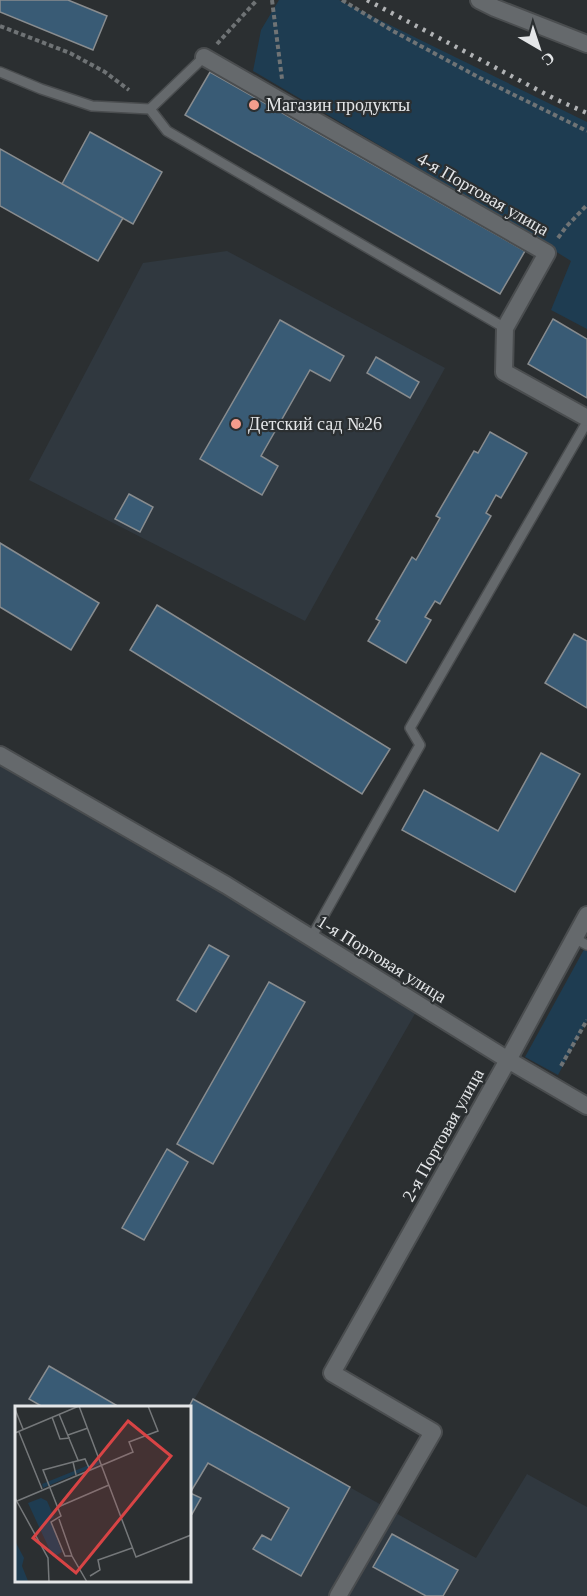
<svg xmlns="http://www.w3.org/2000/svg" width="587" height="1596" font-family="'Times New Roman',serif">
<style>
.built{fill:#30383f;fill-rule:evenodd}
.green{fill:#1e3c51}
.building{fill:#395b75;stroke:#888c8f;stroke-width:1.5}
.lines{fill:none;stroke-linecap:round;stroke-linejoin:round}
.service-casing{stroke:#4a4d4f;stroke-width:12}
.minor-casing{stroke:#4a4d4f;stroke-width:20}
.tertiary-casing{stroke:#4a4d4f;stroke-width:20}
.path{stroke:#6f7375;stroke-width:4;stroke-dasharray:4.5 3;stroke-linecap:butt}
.service{stroke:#65696c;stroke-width:9}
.minor{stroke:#65696c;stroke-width:16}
.tertiary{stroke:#65696c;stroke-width:16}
.rail{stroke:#b1b3b5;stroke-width:4.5;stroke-dasharray:3 6;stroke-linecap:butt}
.poi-dot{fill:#f49d8c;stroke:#2b2f31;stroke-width:2}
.labels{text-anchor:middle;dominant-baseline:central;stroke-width:4.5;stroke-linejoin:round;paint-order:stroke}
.poi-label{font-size:18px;fill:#e4e6e8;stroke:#2b2f31;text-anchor:start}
.street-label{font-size:18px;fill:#e4e6e8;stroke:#2b2f31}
.inset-road{fill:none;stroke:#75787a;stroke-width:1.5}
.view{fill:#d84445;fill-opacity:0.15;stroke:#d84445;stroke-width:3}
.inset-edge{fill:none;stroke:#e4e6e8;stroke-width:3}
</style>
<rect width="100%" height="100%" fill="#2b2f31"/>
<path class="built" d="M227,251L445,368L305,621L29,480L143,263Z
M0,759L420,1005L194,1400L476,1558L527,1474L587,1507V1596H0ZM16,1407H189V1580H16Z"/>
<path class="green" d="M279,0H339L587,122V329L551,310L571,261L491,211L253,71L261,30Z
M587,944V1021L558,1075L525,1057Z"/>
<path class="building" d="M0,0H68L107,16L93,50L0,12Z
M210,72L525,251L500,294L185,115Z
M90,132L162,172L133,224L62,184Z
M0,149L123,218L98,261L0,206Z
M553,319L587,339V398L528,364Z
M280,320L344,356L330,381L310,370L261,456L278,466L262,495L200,459Z
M376,357L419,382L410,398L367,373Z
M490,432L527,453L501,498L496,495L486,513L491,516L440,604L435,601L425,617L431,620L406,663L368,641L380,621L376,619L412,557L416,560L440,518L436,516L474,451L478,453Z
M129,494L153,507L140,532L115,519Z
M0,543L99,603L71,650L0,607Z
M157,605L390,749L362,794L130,650Z
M574,634L587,641V708L545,683Z
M541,753L580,774L515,892L402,830L424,790L498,831Z
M209,945L229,956L196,1012L177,1000Z
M269,982L305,1002L213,1164L177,1144Z
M167,1149L188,1162L144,1240L122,1228Z
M49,1366L116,1405L115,1407H43L29,1399Z
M193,1399L350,1487L301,1576L253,1549L262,1535L271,1540L289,1508L208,1463L190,1493L201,1498L192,1514L189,1513V1407Z
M392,1534L458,1570L443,1596H426L373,1567Z"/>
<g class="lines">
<g class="service-casing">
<path id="service" d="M0,72L41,89L92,106L150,109L204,57
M150,109L167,131L505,328
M311,938L420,745L410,728L587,422
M574,938L587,945"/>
</g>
<g class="minor-casing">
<path id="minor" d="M204,57L547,253L505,328L504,372L587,418
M0,755L226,885L508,1060L587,1106
M338,1596L433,1432L332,1373L508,1060L587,915"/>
</g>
<g class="tertiary-casing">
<path id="tertiary" d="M479,0L495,8L587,44"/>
</g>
<path class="path" d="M272,0L282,79
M342,0L393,31L480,78L587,131
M0,26L70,53L105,72L129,90
M217,44L257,0
M558,238L566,227L587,205
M561,1066L587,1020"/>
<use href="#service" class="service"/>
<use href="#minor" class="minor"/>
<use href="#tertiary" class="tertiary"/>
<path class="rail" d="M367,0L555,99L587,113"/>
</g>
<g class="poi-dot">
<circle cx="254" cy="105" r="6"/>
<circle cx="236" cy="424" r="6"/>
</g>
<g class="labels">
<g class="poi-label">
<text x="266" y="105">Магазин продукты</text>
<text x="248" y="424">Детский сад №26</text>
</g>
<g class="street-label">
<text transform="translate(483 194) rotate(30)">4-я Портовая улица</text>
<text transform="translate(382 959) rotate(32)">1-я Портовая улица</text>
<text transform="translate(443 1135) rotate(-61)">2-я Портовая улица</text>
</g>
</g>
<g transform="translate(15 1406)">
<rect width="176" height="176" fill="#2b2f31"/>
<path d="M84,55L85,58L28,82L27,78ZM26,92L32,95L39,111L35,114L47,146L38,151L13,97ZM0,135L9,152L7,160L13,175H0Z" fill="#1e3c51"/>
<path class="inset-road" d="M0,3L8,23M44,8L63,54M37,11L45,33L55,32M4,26L27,83M0,27L64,0L121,151L176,129M53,29L73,22M61,69L58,56L70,53L75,64M0,92L33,152L34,176M2,95L118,46L114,36L143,25L133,0M43,101L94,79M44,113L57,150L72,176M57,150H50L36,116L46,110L28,64L58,56M75,170L85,164L83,154L117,142"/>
<path class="view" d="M113,15L156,50L61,167L18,132Z"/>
<rect width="176" height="176" class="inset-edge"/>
</g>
<g transform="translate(539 48) rotate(141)" stroke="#2b2f31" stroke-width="4.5" paint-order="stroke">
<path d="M0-4.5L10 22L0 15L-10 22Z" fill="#e4e6e8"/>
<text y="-9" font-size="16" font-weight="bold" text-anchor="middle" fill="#e4e6e8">С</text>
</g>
</svg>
